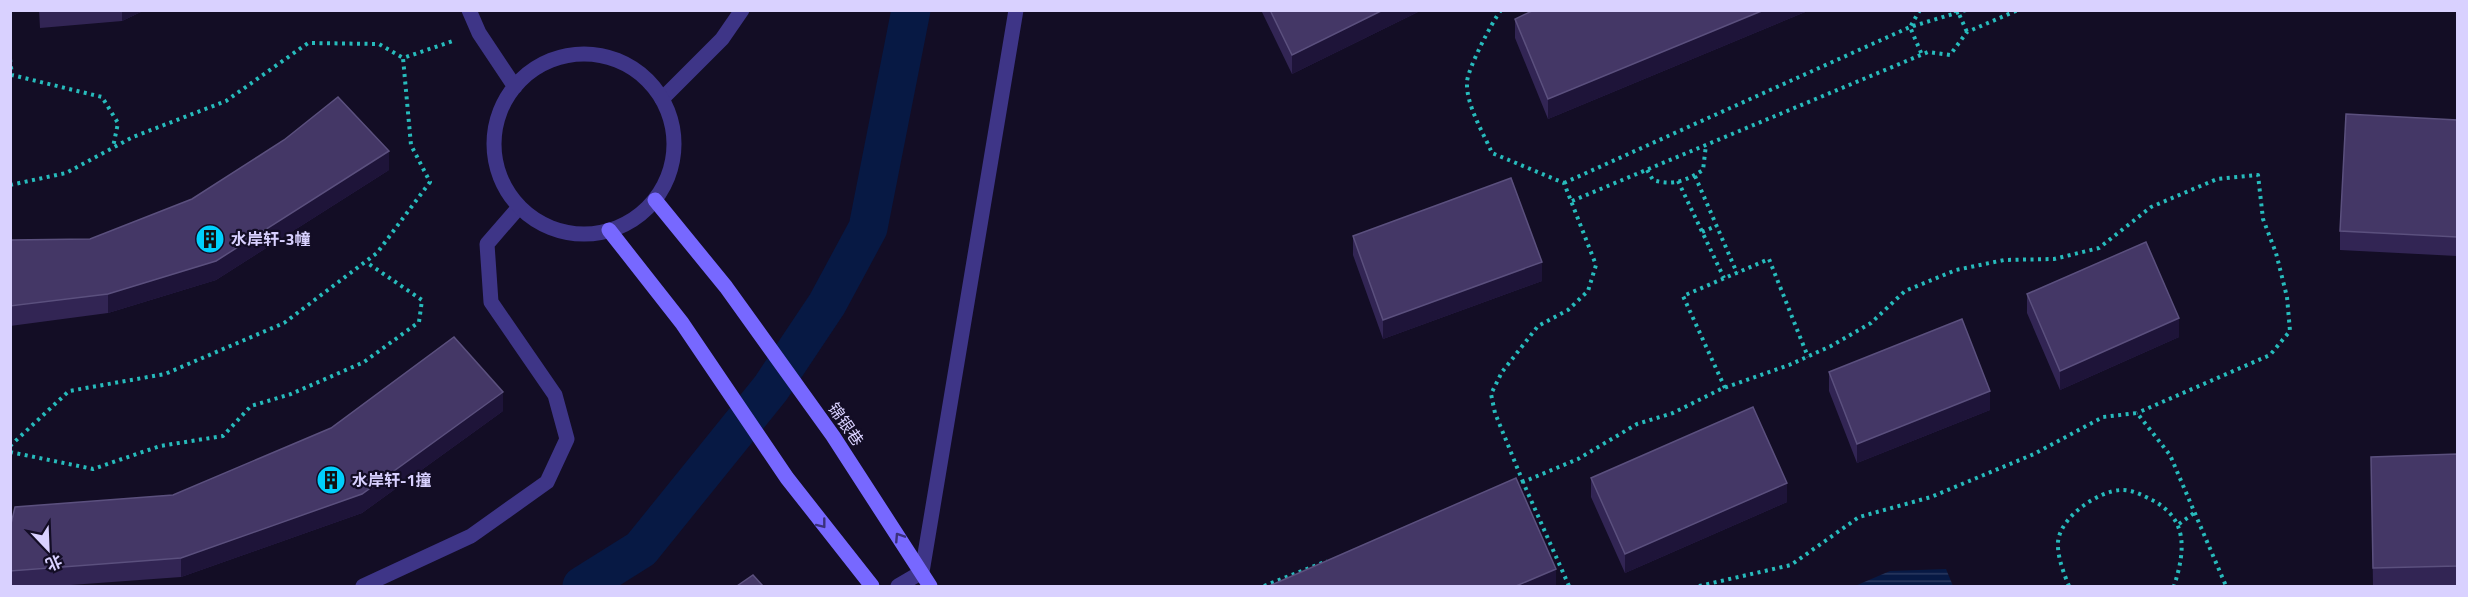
<svg xmlns="http://www.w3.org/2000/svg" width="2468" height="597" font-family="'Titillium Web','Noto Sans SC',sans-serif">
<style>
.water{fill:url(#water-rules)}
.lines{fill:none;stroke-linecap:round;stroke-linejoin:round}
.canal{stroke:#071944;stroke-width:39}
.path{stroke:#27bbbc;stroke-width:4;stroke-dasharray:3 4.5;stroke-linecap:butt}
.service{stroke:#3e3587;stroke-width:15}
.minor{stroke:#3e3587;stroke-width:15}
.tertiary{stroke:#3e3587;stroke-width:15}
.secondary{stroke:#7768ff;stroke-width:15}
.wall{fill:#322554}
.shaded-wall{fill:#1e1439}
.building{fill:#443766;stroke:#5b507e;stroke-width:1.5}
.oneway{stroke:#3b317c}
.labels{text-anchor:middle;dominant-baseline:central;stroke-width:4.5;stroke-linejoin:round;paint-order:stroke}
.poi-label{font-size:16px;font-weight:bold;fill:#d9d1ff;stroke:#130d25;text-anchor:start}
.street-label{font-size:16px;fill:#d9d1ff;stroke:#130d25}
</style>
<defs>
<pattern id="water-rules" width="6" height="5" patternUnits="userSpaceOnUse" patternTransform="scale(1.5)"><rect width="6" height="5" fill="#071944"/><path d="M0 2.5h6" fill="none" stroke="#2b3960"/></pattern>
</defs>
<rect width="100%" height="100%" fill="#130d25"/>
<path class="water" d="M1946,569L1953,586H1855L1890,571Z"/>
<g class="lines">
<path class="canal" d="M582,586L641,549L771,388L827,304L868,228L911,10"/>
<path class="path" d="M1501,10C1492,22 1468,68 1467,82C1466,105 1483,132 1492,153L1564,183L1596,265L1588,291L1568,310L1538,326L1502,372L1491,394L1495,413L1523,482L1515,485
M1920,10L1910,27L1922,55
M1954,10L1959,14L1967,32
M10,59L12,75L102,97L118,123L113,147
M1647,170L1653,180C1672,186 1686,181 1703,170L1706,145
M1695,176L1737,273
M1678,181L1724,278
M1564,183L1910,27L1966,10
M10,185L66,173L133,137L226,101L308,43L379,44L403,58
M1572,201L1928,52L1950,55L1967,32L2018,10
M1702,232L1716,226
M1725,388L1683,296L1769,259L1808,357
M10,446L69,391L165,374L284,323L377,253L430,182L411,145L403,58L453,41
M10,452L93,469L160,446L223,436L251,406L291,394L364,362L419,322L422,300L366,262
M2179,524L2194,513
M1264,586L1327,561
M1569,586L1523,482L1578,459L1637,424L1673,413L1721,389L1789,365L1831,346L1871,323L1905,291L1956,270L2004,260L2054,259L2099,248L2151,207L2217,179L2258,175L2263,219L2276,253L2287,297L2290,331L2270,355L2137,413
M1699,586L1791,565L1859,517L1931,497L2034,454L2103,417L2137,413L2170,455L2226,586
M2069,586C2064,574 2057,556 2058,542C2060,517 2098,491 2121,490C2131,489 2144,496 2152,500C2189,519 2185,552 2174,586"/>
<path class="service" d="M662,99L722,39L742,10
M363,586L471,536L547,482L567,439L555,395L491,302L487,244L519,207"/>
<path class="minor" d="M898,586L922,572L1016,10"/>
<path class="tertiary" d="M469,10L479,33L515,87
M494 144a90 90 0 1 1 180 0a90 90 0 1 1-180 0Z"/>
<path class="secondary" d="M655,200L726,287L833,436L930,586
M609,230L682,323L787,478L872,586"/>
</g>
<path class="wall" d="M39,10H145L122,21L40,28Z
M1261,10H1422L1292,74Z
M1810,10L1548,119L1515,38V19Z
M2457,120V256L2340,250V231Z
M389,170L216,280L108,313L10,326V240L90,239Z
M1353,236L1542,281L1383,339L1353,255Z
M2027,294L2179,337L2060,390L2027,313Z
M1829,372L1990,410L1857,463L1829,391Z
M503,411L362,513L181,577L57,586H10V528L173,495Z
M2457,454V585L2373,586L2371,457Z
M1591,478L1787,502L1625,573L1591,497Z"/>
<path class="shaded-wall" d="M122,10H145L122,21Z
M1383,10H1422L1292,74V55Z
M1764,10H1810L1548,119V99Z
M389,151V170L216,280L108,313V294Z
M1542,262V281L1383,339V320Z
M2179,318V337L2060,390V371Z
M1990,391V410L1857,463V444Z
M503,392V411L362,513L181,577V558Z
M1787,483V502L1625,573V554Z
M1556,569V586H1516Z"/>
<path class="building" d="M1270,10H1383L1292,55Z
M1534,10H1764L1548,99L1515,19Z
M338,97L389,151L216,261L108,294L10,306V240L90,239L192,199L284,140Z
M2346,114L2457,120V237L2340,231Z
M1511,178L1542,262L1383,320L1353,236Z
M2146,242L2179,318L2060,371L2027,294Z
M1962,319L1990,391L1857,444L1829,372Z
M454,337L503,392L362,494L181,558L10,571V528L15,507L173,495L331,428Z
M1753,407L1787,483L1625,554L1591,478Z
M2457,454V566L2373,568L2371,457Z
M1516,478L1556,569L1516,586H1269Z
M753,575L763,586H737Z"/>
<defs><path id="oneway-chevron" d="M-2-3.5L2.5 0L-2 3.5" fill="none" stroke-width="1.6" stroke-linecap="round" stroke-linejoin="round" transform="scale(1.5)"/></defs>
<g class="oneway">
<use href="#oneway-chevron" transform="translate(822 524) rotate(52)"/>
<use href="#oneway-chevron" transform="translate(899 537) rotate(-123)"/>
</g>
<defs>
<g id="building-disc" transform="scale(1.5)"><circle r="9.5" fill="#00d0fc" stroke="#130d25"/><path d="M-4-6H4V6H1V3H-1V6H-4ZM-2.5-4.3h1.7v1.8h-1.7ZM.8-4.3h1.7v1.8H.8ZM-2.5-1h1.7V.8h-1.7ZM.8-1h1.7V.8H.8Z" fill="#111"/></g>
</defs>
<g fill-rule="evenodd">
<use href="#building-disc" x="210" y="239"/>
<use href="#building-disc" x="331" y="480"/>
</g>
<g class="labels">
<g class="poi-label">
<text x="231" y="239">水岸轩-3幢</text>
<text x="352" y="480">水岸轩-1撞</text>
</g>
<g class="street-label">
<text transform="translate(846 424) rotate(55)">锦银巷</text>
</g>
</g>
<rect width="2468" height="597" fill="none" stroke="#d9d1ff" stroke-width="24"/>
<g transform="translate(48 549) rotate(157)" stroke="#130d25" stroke-width="4.5" paint-order="stroke">
<path d="M0-4.5L10 22L0 15L-10 22Z" fill="#d9d1ff"/>
<text y="-9" font-size="16" font-weight="bold" text-anchor="middle" fill="#d9d1ff">北</text>
</g>
</svg>
